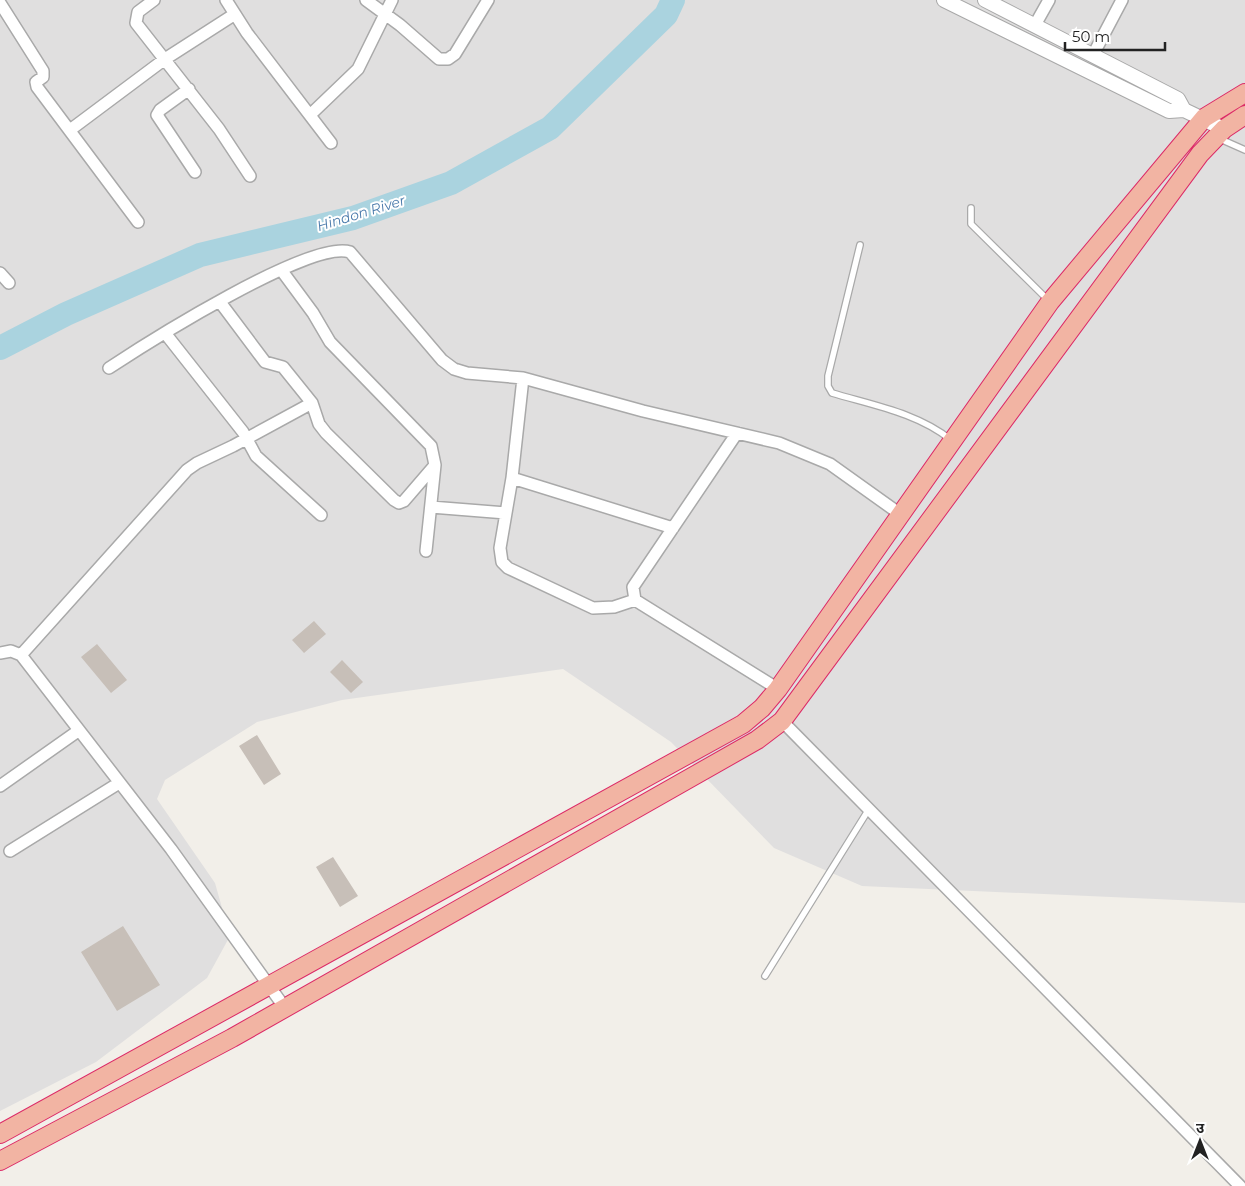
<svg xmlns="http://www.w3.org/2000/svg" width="1245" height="1186" font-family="Montserrat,'Noto Sans Devanagari',sans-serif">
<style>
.residential{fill:#e0dfdf}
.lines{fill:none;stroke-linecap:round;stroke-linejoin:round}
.river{stroke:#aad3df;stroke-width:24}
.building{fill:#c7bfb8}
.service-casing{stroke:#a9a9a9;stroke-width:8}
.minor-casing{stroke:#a9a9a9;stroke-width:14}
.tertiary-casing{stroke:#a9a9a9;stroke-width:16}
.trunk-casing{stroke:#dc2a67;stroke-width:20}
.service{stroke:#fff;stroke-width:5.5}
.minor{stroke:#fff;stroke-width:11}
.tertiary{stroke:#fff;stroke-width:14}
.trunk{stroke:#f2b4a3;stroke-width:18}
.labels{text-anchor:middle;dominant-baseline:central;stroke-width:4;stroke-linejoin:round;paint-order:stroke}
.water-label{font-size:14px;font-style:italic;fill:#4a7aab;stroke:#fff}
</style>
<rect width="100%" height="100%" fill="#f2efe9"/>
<path class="residential" d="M0,0H1245V903L862,886L774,848L671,742L563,669L342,700L257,722L165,780L157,799L215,883L230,936L207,978L96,1062L0,1111Z"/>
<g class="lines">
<path class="river" d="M0,348L66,314L200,255L353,218L451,183L550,128L666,15L673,0"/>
</g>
<path class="building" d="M314,621L326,634L304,653L292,640Z
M97,644L127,680L111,693L81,657Z
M342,660L363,682L351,693L330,672Z
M257,735L281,774L264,785L239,746Z
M333,857L358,896L340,907L316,867Z
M123,926L160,985L117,1011L81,952Z"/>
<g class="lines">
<g class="service-casing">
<path id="service" d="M1218,138L1245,150
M971,208V224L1048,300
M860,245L828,376V386L832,393C872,405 918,413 951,440
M765,976L869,809"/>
</g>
<g class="minor-casing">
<path id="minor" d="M154,0L138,12L136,23L219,129L250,176
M226,0L247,33L331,143
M366,0L400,25L439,59H448L455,54L488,0
M0,3L43,71V77L36,82L37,87L138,222
M1035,25L1049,0
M1093,55L1122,0
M189,89L160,110L157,115L195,172
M310,115L358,69L392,0
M70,130L165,59L235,14
M282,271L313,313L330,342L431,446L435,465L426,551
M0,273L9,283
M220,302L265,362L283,367L312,403L319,424L326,433L394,500L399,503L404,501L435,465
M165,333L243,432L256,456L321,515
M109,368C147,343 311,239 350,252L442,360L454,369L467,373L523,378L643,411L779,443L830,464L900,514
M523,378L512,478L500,548L502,562L508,568L593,608L614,607L635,600
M737,433L633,587L635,600L778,689
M512,478L673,528
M431,507L506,513
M0,653L11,651L21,655L171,849L285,1008
M21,655L187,470L197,463L233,446L312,403
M782,721L1240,1186
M0,786L78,731
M10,851L119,783"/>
</g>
<g class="tertiary-casing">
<path id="tertiary" d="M944,0L1169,111L1184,110L1224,129
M985,0L1178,99L1184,110"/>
</g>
<g class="trunk-casing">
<path id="trunk" d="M0,1134L743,724L762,708L778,689L1050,302L1204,118L1245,93
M0,1161L232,1038L757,740L782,721L1200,154L1224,129L1245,115"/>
</g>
<use href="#service" class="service"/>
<use href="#minor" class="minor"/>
<use href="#tertiary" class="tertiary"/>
<use href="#trunk" class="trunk"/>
</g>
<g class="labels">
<g class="water-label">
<text transform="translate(361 213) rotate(-17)">Hindon River</text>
</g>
</g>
<g transform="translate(1200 1141)" stroke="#ffffff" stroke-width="4" paint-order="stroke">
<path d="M0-4L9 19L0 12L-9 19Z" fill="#222222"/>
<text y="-8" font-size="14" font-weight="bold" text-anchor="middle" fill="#222222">उ</text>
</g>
<path d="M1065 42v8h100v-8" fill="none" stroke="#222222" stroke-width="2.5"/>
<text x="1072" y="42" font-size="15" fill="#222222" stroke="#ffffff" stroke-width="4" paint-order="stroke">50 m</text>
</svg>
